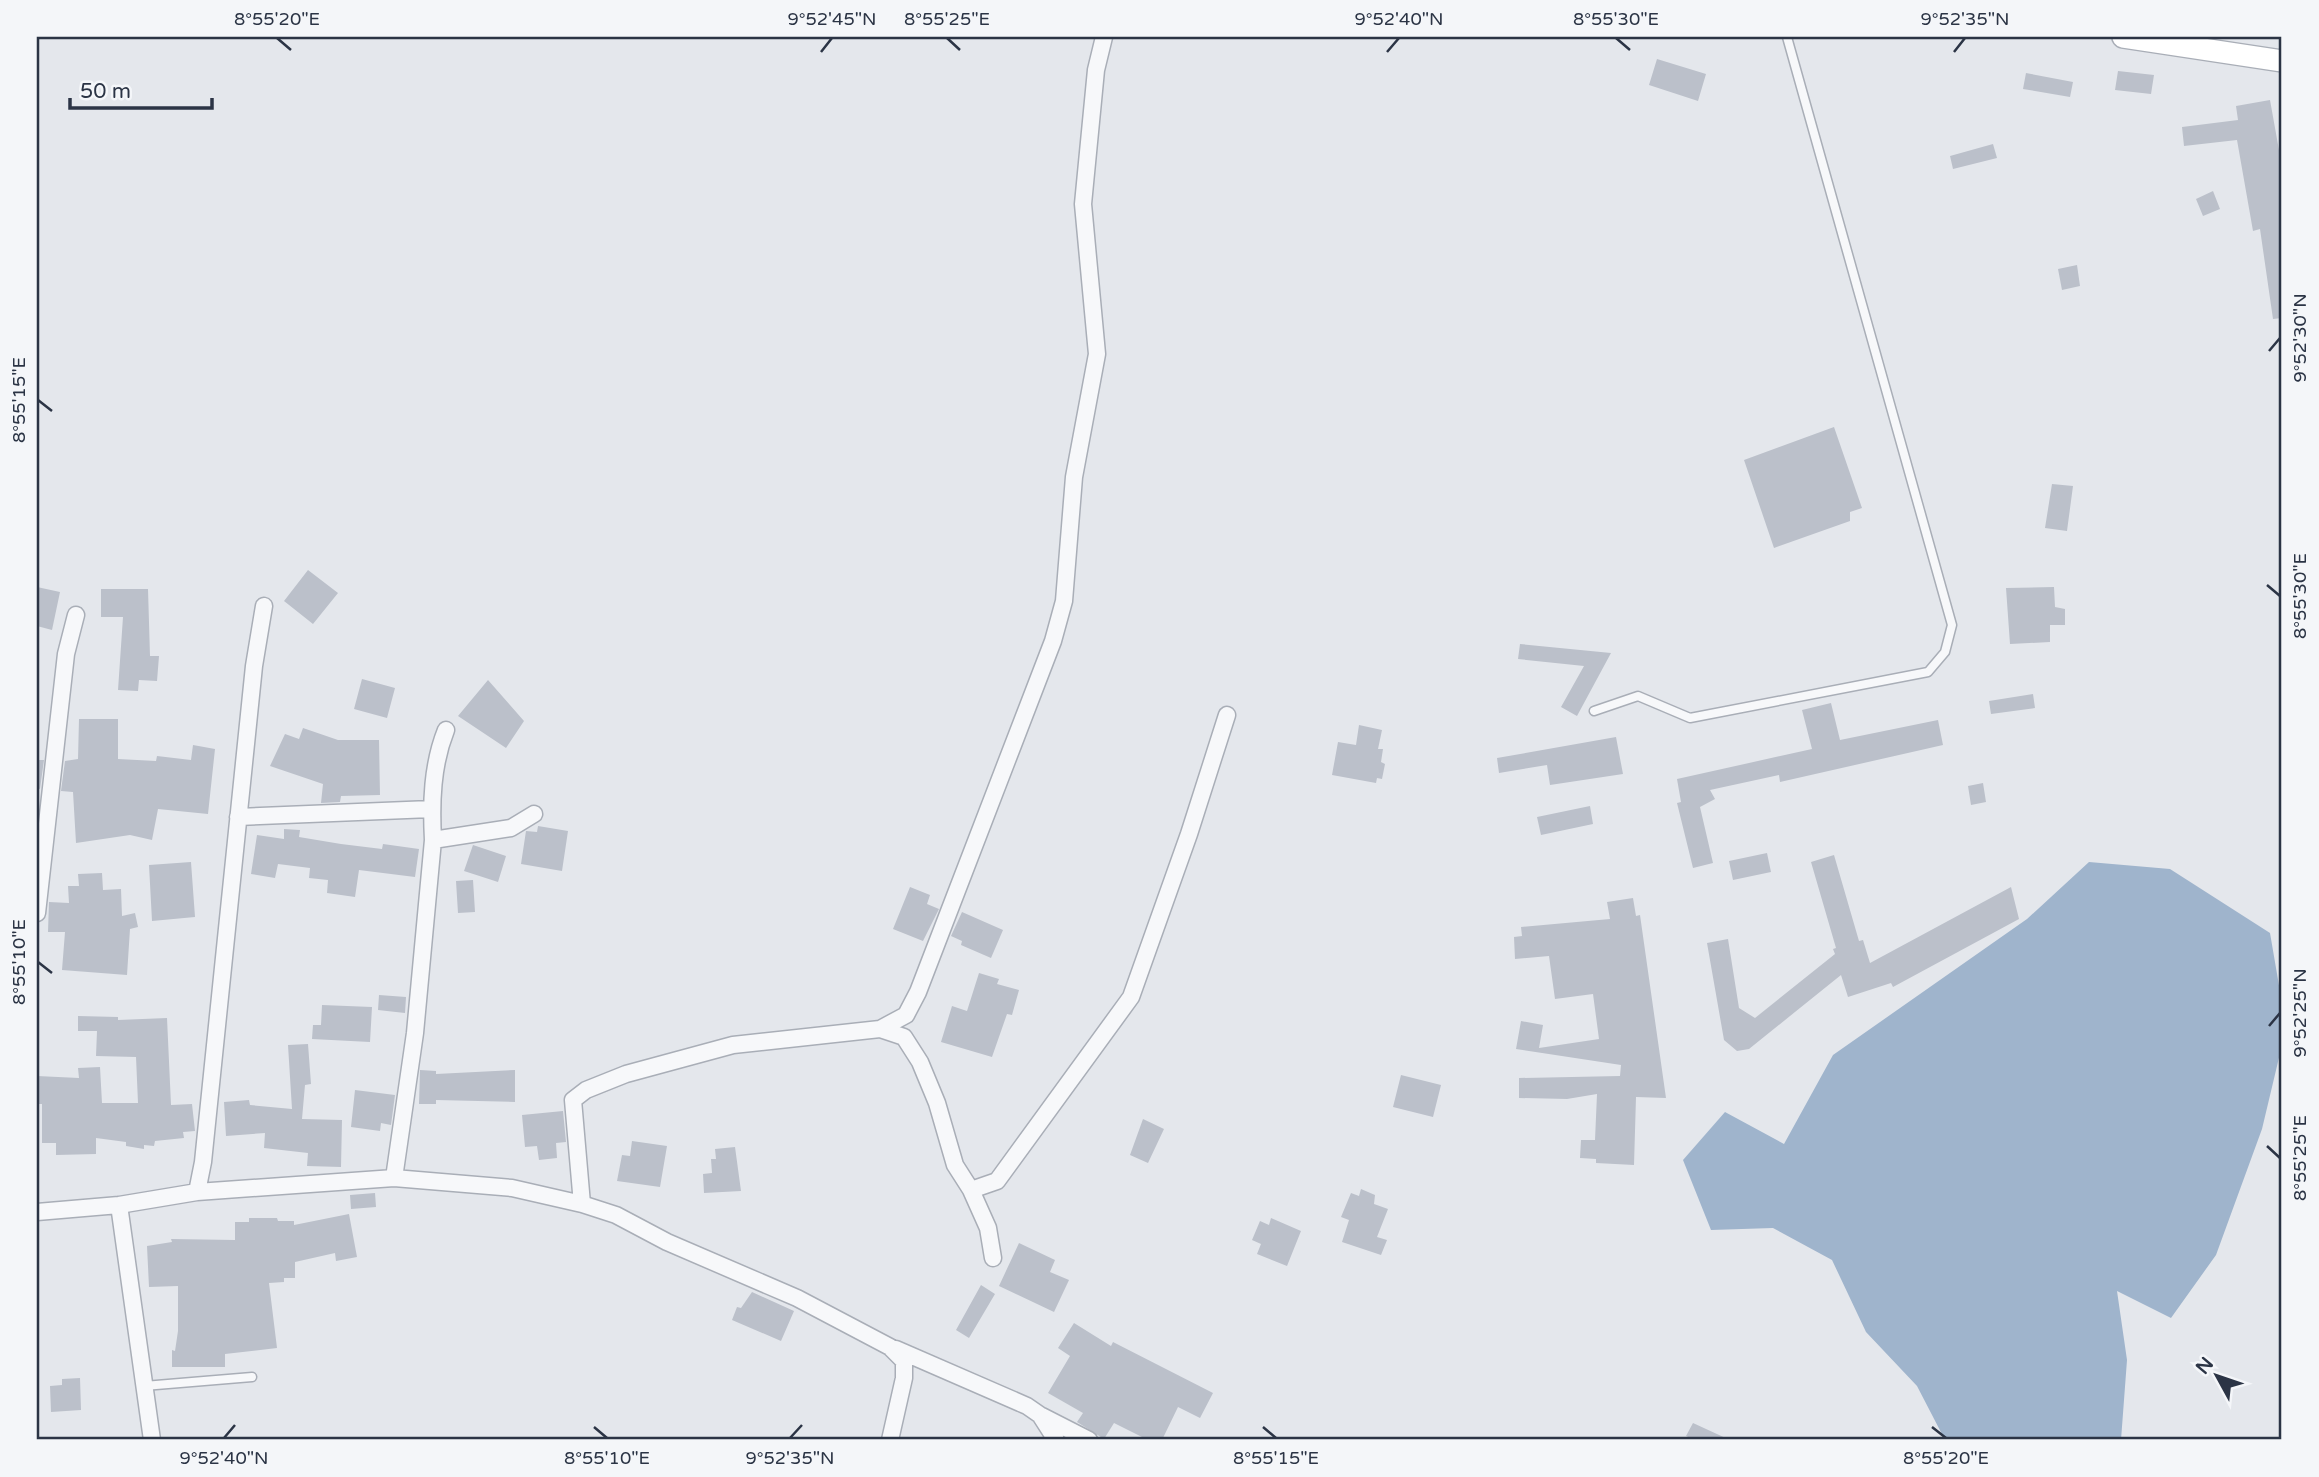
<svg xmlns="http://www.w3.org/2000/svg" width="2319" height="1477" font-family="'Varela Round',sans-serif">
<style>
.water{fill:#9fb4cc}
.building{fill:#bbc0ca}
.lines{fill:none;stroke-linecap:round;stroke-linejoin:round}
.service-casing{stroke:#a9aeb7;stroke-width:11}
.minor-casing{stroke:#a9aeb7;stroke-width:19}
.secondary-casing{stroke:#a9aeb7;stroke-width:24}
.service{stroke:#f7f8fa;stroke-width:8}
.minor{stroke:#f7f8fa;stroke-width:16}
.secondary{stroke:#fff;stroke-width:21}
.ticks{fill:none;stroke:#2b3445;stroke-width:2.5}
.neatline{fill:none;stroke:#2b3445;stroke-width:2.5}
.ticks-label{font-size:18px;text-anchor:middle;fill:#2b3445}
</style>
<rect width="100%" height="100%" fill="#e4e7ec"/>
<path class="water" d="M2089,862L2170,869L2270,933L2282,1003V1045L2262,1129L2216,1255L2171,1318L2117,1291L2127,1360L2121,1440H1945L1917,1386L1866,1332L1832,1260L1773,1228L1711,1230L1683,1160L1725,1112L1784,1144L1833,1055L2027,919Z"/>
<path class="building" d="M1657,59L1706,74L1698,101L1649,85Z
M2118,71L2154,75L2151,94L2115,90Z
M2026,73L2073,82L2070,97L2023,89Z
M2270,100L2282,167V318L2273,319L2260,229L2253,231L2237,140L2184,146L2182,127L2238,120L2236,106Z
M1993,144L1997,158L1953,169L1950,156Z
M2213,191L2220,209L2203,216L2196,199Z
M2077,265L2080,286L2062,290L2058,269Z
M1834,427L1862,508L1850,512V521L1774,548L1744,460Z
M2052,484L2073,486L2067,531L2045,528Z
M308,570L338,593L313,624L284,601Z
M37,587L60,592L52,630L37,626Z
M2054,587L2055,607L2065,609V625H2050V642L2010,644L2006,588Z
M101,589H148L150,656H159L157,681L139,680L138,691L118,690L123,617H101Z
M1520,644L1611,653L1577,716L1561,707L1584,666L1518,659Z
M362,679L395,688L387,718L354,709Z
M488,680L524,721L506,748L458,716Z
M2033,694L2035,708L1991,714L1989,701Z
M1831,703L1840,740L1938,720L1943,745L1780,782L1779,775L1710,790L1715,799L1700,807L1713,863L1693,868L1677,803L1681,802L1677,779L1812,749L1802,710Z
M79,719H118V759L156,761L157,756L191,760L193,745L215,749L208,814L158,809L152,840L130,835L76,843L73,792L61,791L65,761L78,759Z
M1359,725L1382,730L1378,749H1383L1381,762L1385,764L1382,779L1377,778L1376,783L1332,775L1338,742L1356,745Z
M303,728L338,740H379L380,795L341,796L340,802L321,803L323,784L270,766L285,734L299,739Z
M1616,737L1623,774L1550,785L1547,765L1499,773L1497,758Z
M37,760H44L40,789L37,788Z
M1983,783L1986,802L1971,805L1968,786Z
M1590,806L1593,824L1541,835L1537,817Z
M538,826L568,831L562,871L521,864L526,831L537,832Z
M284,829L300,830L299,837L341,844L382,849L383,844L419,849L415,877L359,870L355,897L327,893L328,880L309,878L310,868L278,864L275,878L251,874L257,835L284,839Z
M473,845L506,856L498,882L464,871Z
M1767,853L1771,872L1733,880L1729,861Z
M1834,855L1859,941L1863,940L1870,963L2011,887L2019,919L1893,987L1891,983L1848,997L1841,975L1749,1049L1737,1051L1724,1040L1707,943L1728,939L1739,1008L1755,1018L1835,954L1833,949L1836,948L1811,862Z
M191,862L195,917L152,921L149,865Z
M102,873L103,890L121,889L122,916L135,913L138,927L130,929L127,975L62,970L65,932H48L49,902L69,903L68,886H79L78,874Z
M473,880L475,912L458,913L456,881Z
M910,887L930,895L927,904L939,909L923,941L893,929Z
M1633,898L1636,916L1640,915L1666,1098L1636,1097L1634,1165L1596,1163V1159L1580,1158L1581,1140H1595L1597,1094L1567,1099L1519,1098V1078L1620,1076L1621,1065L1516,1049L1521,1021L1543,1025L1539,1048L1599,1039L1593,994L1555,999L1549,956L1515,959L1514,937L1522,936L1521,927L1610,919L1607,902Z
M962,912L1003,930L991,958L961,945L962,941L951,936Z
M979,973L999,979L997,984L1019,990L1012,1015L1007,1014L992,1057L941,1042L952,1006L967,1011Z
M379,995L406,997L405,1013L378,1010Z
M322,1005L372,1007L370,1042L312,1039L313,1025H321Z
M78,1016L118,1017V1020L167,1018L171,1105L192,1104L195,1131L183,1132L184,1138L155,1141L154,1146L144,1145V1149L126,1146V1142L96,1138V1154L56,1155V1143H42V1104H37V1076L79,1078L78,1068L100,1067L102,1103H138L136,1057L96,1056L97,1031H78Z
M308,1044L311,1084L305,1085L302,1119L342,1120L341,1167L307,1166L308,1153L264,1148L265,1133L226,1136L224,1102L249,1100L250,1105L292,1109L288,1045Z
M420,1070L436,1071V1074L515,1070V1102L436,1100V1104H419Z
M1401,1075L1441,1085L1433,1117L1393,1107Z
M355,1090L395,1095L391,1125L381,1123L380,1131L351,1127Z
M563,1111L566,1142L556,1143L557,1158L539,1160L537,1146L525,1147L522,1115Z
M1143,1119L1164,1129L1148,1163L1130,1155Z
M632,1141L667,1146L660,1187L617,1181L622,1155L630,1156Z
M735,1147L741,1191L704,1193L703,1174L712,1173L711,1159H716L715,1149Z
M1361,1189L1375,1195L1374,1204L1388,1209L1377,1237L1387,1240L1381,1255L1342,1242L1349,1220L1341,1217L1351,1193L1359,1196Z
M375,1193L376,1207L351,1209L350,1195Z
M349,1214L357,1257L336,1261L335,1253L295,1262V1278H284V1282L269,1283L277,1348L225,1354V1367H172V1350L175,1351L178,1331V1286L149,1287L147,1246L172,1242L171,1239L235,1240V1222H249V1218H277L278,1221H294V1225Z
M1271,1218L1301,1231L1287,1266L1257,1254L1261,1244L1252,1240L1260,1221L1269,1225Z
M1019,1243L1055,1260L1050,1272L1069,1280L1054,1312L999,1286Z
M981,1285L995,1294L969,1338L956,1330Z
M752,1292L794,1311L781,1341L732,1320L737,1307L741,1308Z
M1074,1323L1111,1346L1113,1342L1213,1393L1200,1418L1178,1407L1162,1440H1148L1114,1423L1104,1439L1077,1422L1083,1413L1048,1393L1070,1356L1058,1348Z
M80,1378L81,1410L51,1412L50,1386L62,1385V1379Z
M1693,1423L1730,1440H1695L1686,1436Z"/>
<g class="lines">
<g class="service-casing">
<path id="service" d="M1594,711L1638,696L1690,718L1928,672L1945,652L1952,625L1787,37
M144,1386L252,1377"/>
</g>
<g class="minor-casing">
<path id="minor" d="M238,817L431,809
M433,840L511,828L534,814
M37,913L66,654L76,615
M880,1029L906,1015L918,992L1053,641L1064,601L1074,477L1097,354L1083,204L1096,70L1104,37
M394,1178L415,1033L433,840C431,803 432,765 446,730
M971,1190L997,1181L1131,997L1189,834L1227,715
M197,1192L394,1178L512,1188L582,1204L616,1215L667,1242L797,1298L890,1347L904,1361V1378L890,1440
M582,1204L573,1100L586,1090L626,1074L733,1045L880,1029L904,1037L920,1062L937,1103L955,1165L971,1190L988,1228L993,1258
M119,1205L152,1440
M37,1212L119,1205L197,1192L203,1162L254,666L264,606
M896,1349L1027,1406L1040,1415L1056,1440
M1042,1416L1089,1440"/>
</g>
<g class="secondary-casing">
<path id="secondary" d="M2123,37L2282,61"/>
</g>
<use href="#service" class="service"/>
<use href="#minor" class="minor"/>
<use href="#secondary" class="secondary"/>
</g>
<path class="ticks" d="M277,38L291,50M947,38L960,50M1616,38L1630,50M821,52L832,38M1387,52L1399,38M1954,52L1965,38M2269,351L2280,338M38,400L52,411M2267,585L2280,596M38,962L52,973M2269,1026L2280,1013M2267,1146L2280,1158M594,1427L607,1438M1263,1427L1276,1438M1932,1427L1946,1438M224,1438L235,1425M790,1438L802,1425"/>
<rect width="2319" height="1477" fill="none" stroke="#f4f6f9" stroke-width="77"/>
<g transform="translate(2217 1376) rotate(310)" stroke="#f4f6f9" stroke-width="5" paint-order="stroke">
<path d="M0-5L12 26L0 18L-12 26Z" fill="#2b3445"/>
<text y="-10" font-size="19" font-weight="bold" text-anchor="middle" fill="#2b3445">N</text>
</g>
<path d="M70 98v10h142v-10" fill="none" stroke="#2b3445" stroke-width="3.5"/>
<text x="80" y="98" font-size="21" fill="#2b3445" stroke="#f4f6f9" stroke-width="5" paint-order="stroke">50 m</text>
<rect x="38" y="38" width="2242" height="1400" class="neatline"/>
<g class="ticks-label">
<text x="277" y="25">8°55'20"E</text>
<text x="832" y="25">9°52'45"N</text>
<text x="947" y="25">8°55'25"E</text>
<text x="1399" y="25">9°52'40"N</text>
<text x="1616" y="25">8°55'30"E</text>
<text x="1965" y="25">9°52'35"N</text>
<text transform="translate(2300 338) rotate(-90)" y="6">9°52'30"N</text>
<text transform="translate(19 400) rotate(-90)" y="6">8°55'15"E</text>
<text transform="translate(2300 596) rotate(-90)" y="6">8°55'30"E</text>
<text transform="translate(19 962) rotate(-90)" y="6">8°55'10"E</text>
<text transform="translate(2300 1013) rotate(-90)" y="6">9°52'25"N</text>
<text transform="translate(2300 1158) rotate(-90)" y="6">8°55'25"E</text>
<text x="224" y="1464">9°52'40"N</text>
<text x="607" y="1464">8°55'10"E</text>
<text x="790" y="1464">9°52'35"N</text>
<text x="1276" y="1464">8°55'15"E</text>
<text x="1946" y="1464">8°55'20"E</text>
</g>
</svg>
